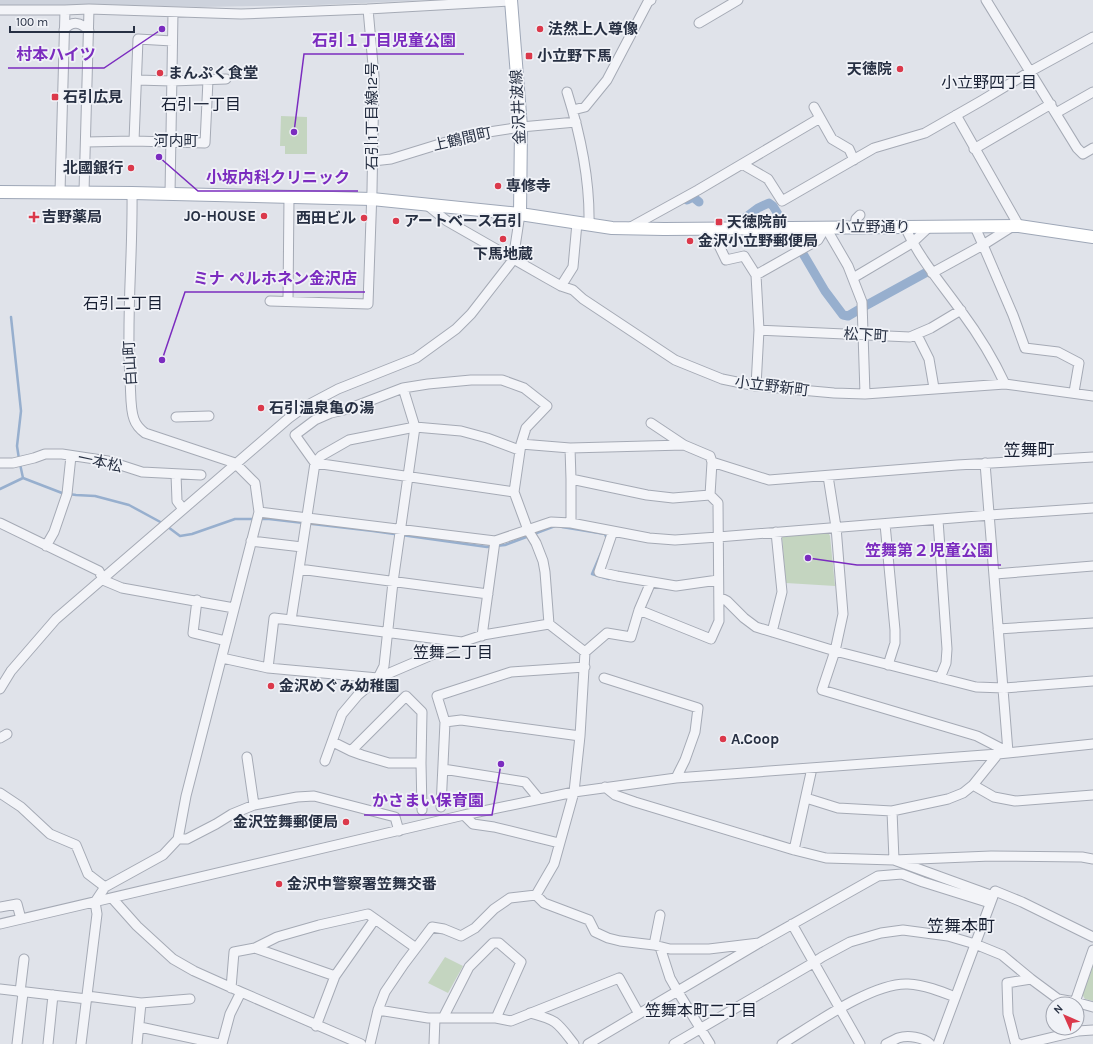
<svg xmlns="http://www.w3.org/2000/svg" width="1093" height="1044" font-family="Karla,'Noto Sans JP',sans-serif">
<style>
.built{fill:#cdd2dc}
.green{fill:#c4d5c0}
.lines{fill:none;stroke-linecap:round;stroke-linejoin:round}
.stream{stroke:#97afce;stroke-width:2.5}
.canal{stroke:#97afce;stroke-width:9}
.minor-casing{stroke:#a5aab5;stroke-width:11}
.major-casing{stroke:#9ea7b7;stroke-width:14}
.minor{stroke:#f3f4f8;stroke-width:9}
.major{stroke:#fff;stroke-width:12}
.poi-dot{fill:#db394b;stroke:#f0f2f7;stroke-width:1.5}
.labels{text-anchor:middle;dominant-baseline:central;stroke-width:3.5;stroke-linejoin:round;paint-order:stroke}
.poi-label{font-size:15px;font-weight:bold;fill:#273043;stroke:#f0f2f7;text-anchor:start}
.street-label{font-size:15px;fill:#273043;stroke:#f0f2f7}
.neighbourhood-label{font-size:16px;fill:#192134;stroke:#f0f2f7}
.quarter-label{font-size:17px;fill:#192134;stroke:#f0f2f7}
.leader{fill:none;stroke:#7b2cbf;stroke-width:1.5}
.callout-dot{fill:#7b2cbf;stroke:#f0f2f7;stroke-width:1.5}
.callout-label{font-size:16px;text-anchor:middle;font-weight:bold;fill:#7b2cbf;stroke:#f0f2f7;stroke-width:3.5;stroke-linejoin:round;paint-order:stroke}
</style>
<rect width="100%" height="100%" fill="#e0e3ea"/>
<path class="built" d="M0,0H430L318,5L200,7L87,4L67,6L0,5Z"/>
<path class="green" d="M281,116L307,117V154H285V146H280Z
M828,532L830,536L835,586L786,583L782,537Z
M445,957L463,966L448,993L428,983Z
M1093,963V1001L1085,999L1082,994Z"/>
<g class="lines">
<path class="stream" d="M11,317L21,411L17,446L19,459
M20,464L23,478
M0,489L23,478L62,493L76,495L95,496L129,505L164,524
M260,519H269L373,531L487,547L505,545L529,536
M168,527L180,536L192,534L235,519H255
M562,527L605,534L607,539
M534,534L555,526
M601,553L592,574L609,579"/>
<path class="canal" d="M687,200L693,197L699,202
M746,217L758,208L769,203L773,206L781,219
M793,237L799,248
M802,252L825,291L843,315L848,316L860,309
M865,306L927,272"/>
<g class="minor-casing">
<path id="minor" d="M986,0L1077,148L1083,154L1093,148
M0,10H65L89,9L241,14L368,9L511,1
M699,23L738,0
M64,30C72,20 81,22 89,31
M137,80L172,81L226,79
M567,92C580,133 590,182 589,225
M814,107L832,139L849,149L854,160
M573,110L585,107L607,80L648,2L651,0
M1056,113L1093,92
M956,115L1019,226
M134,141L138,39L172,41
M86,142L134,141L205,143L208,80
M974,149L1051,104
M373,161L391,159L469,135L521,127L576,122
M742,164L768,179L782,201L874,148L925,133L981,101L1031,71L1093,37
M60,192L65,10
M84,192L89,9
M170,194L173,12
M427,205L447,221L545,277L561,286L573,290L583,299L675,360L722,379L756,386L834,393L865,394L1005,384L1093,396
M1013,226L983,245L1013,315L1025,348L1058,352L1079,363L1074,392
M855,227L856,219L860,215
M905,227C919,258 941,283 961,311C978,334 993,358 1005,384
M629,228L698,190L820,118
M826,228L848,266L862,302L865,394
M711,229L726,260L744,256L756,275L759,330L756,386
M932,273L983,245L975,227
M756,275L818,240L821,235L823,228
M853,278L912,243L929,227
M561,286L573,267L577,223
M270,301L368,304L372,190L374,76L368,9
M288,301L289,197
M759,330L910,337L931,328L961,310
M917,335L929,359L934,388
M403,388L348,409L331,413L315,420L295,435L315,463L514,492
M176,417L209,416
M521,444L570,448L684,445
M570,448L571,479
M712,462L769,480L957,465L1093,457
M0,463H13L34,458L45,454H62L108,461L142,472L201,475
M985,463L1008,752
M176,474L177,501L183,509
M828,476L836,527L843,614L835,651L822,690L977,736L1008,752
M259,512L495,541L551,522L571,523L649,538L675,540L718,537L990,515L1093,508
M938,520L947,649L946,663L940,678
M0,523L99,571L103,580L122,588L234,608
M571,523V479L647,495L673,498L710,495
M885,524L895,630V643L888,665
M613,531L599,572L617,576L676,586L718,580
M251,541L302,547
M46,546L54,532L67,494L71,456
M299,569L315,463L321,456L349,440L415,427L461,431L487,438L519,450
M995,574L1093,566
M719,597L727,601L744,618L756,627L835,651L976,687L1004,688L1093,681
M197,600L193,633L226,641
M639,610L651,582
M291,620L462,642
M998,629L1093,623
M772,632L782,592L776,532
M482,636L495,541
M585,652L607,633L631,637L639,610L711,639L719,621L718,503L710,495L712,462L710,456L684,445L651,423
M222,658L268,668L378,678
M268,668L274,618L291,620L299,569L488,594
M378,678L384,666L393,582L415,427L403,388L428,384L471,380H502L524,388L547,406L526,428L521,444L514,492L528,530L536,543L543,561L545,572L549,624L585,652L580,736L574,792L554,864L536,895
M604,678L698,708L695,732L685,760L676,778
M0,689L11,671L56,619L289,418L304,407L338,389L416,358L456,329L471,314L513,260L520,214
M445,722L437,696L511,672L585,667
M0,738L7,734
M333,742L351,751L406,696L422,712L421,763L422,810
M351,751L362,755L389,763H421
M247,757L254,805
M325,761L342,714L358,695L378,678L462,642L483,635L549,624
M443,769L525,782L539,799
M973,785L994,797L1015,801L1093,795
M605,787L615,795L635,802L794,850L826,858L894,860L991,856L1082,857L1093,859
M0,793L21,807L50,834L76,845L88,874L105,887
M806,798L838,808L892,811L948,799L963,793L973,785L998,754
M441,807L445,722L461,720L580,736
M892,811L894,860L993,896
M464,815L473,824L494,827L559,843
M178,839H187L216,824L232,814L254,805L297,797L314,796L395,817L399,831
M794,850L812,768
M112,898L137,926L173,959L194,971L241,992L361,1044
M0,907L17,904L21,919
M0,924L464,815L574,792L676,778L998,754L1093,744
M792,924L860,1044
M654,945L660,915
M660,947L670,978L678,992L710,1044
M255,948L335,976
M231,988L234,952L255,948L277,937L319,925L368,914L416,948
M0,989L87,999
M20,992L24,959
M87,996L141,1003L137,1044
M1075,1002L1093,950
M141,1003L190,999
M378,1010L428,1018H496L521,962L499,943H493L469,967L443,1018
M530,1013C557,1020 557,1022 574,1044
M496,1018L511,1021L619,978L639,1014
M316,1026L335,976L375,919
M140,1027L219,1044
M17,1044L23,993
M48,1044L53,995
M81,1044L97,914L95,902L105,887L163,855L178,839L186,796L259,512L255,483L235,463L145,433C141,430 136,425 134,419C130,409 131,391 130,380C126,317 133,255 132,193
M222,1044L230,1014L241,992
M370,1044L378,1010L385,992L404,964L432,927L444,929L461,936L475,928L494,909L510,898L536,895L544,903L589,920L595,932L608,938L620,941L654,945L670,949H709L759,943
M434,1044L435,1018
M588,1044L759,943L878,876L902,874L923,882L990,903
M674,1044L813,963L822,957L850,942L881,933L903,930L948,936L975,944L1002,955L1031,979L1058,999L1075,1002L1093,1007
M782,1044C813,1025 873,982 908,984C925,985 940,991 955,997
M886,1044C890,1042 894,1040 898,1038C908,1035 923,1037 930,1044
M938,1044L995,891L1022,902L1093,937
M1019,1044L1015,1042L1008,1014L1007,983L1031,979
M1024,1044L1078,1031L1093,1030"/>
</g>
<g class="major-casing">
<path id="major" d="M511,0L521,127L520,214
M0,192L132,193L372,199L520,214L612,228L664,229L1019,226L1093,237"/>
</g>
<use href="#minor" class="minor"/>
<use href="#major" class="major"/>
</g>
<g class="poi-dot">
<circle cx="540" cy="29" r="4"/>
<rect x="525" y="52" width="8" height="8" rx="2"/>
<circle cx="900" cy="69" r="4"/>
<circle cx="160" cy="73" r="4"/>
<rect x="51" y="93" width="8" height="8" rx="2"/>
<circle cx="131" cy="168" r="4"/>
<circle cx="498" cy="186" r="4"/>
<circle cx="264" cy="216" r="4"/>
<path d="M32 211h4v4h4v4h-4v4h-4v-4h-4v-4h4z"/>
<circle cx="364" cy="218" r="4"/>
<circle cx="396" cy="221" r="4"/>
<rect x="715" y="218" width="8" height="8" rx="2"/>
<circle cx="503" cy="239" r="4"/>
<circle cx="690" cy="241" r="4"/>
<circle cx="261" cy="408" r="4"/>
<circle cx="271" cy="686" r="4"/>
<circle cx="723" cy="739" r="4"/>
<circle cx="346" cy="822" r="4"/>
<circle cx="279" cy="884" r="4"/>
</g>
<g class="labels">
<g class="poi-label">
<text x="548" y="29">法然上人尊像</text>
<text x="537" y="56">小立野下馬</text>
<text x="892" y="69" text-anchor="end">天徳院</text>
<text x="168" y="73">まんぷく食堂</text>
<text x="63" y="97">石引広見</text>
<text x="123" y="168" text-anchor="end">北國銀行</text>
<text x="506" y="186">専修寺</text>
<text x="256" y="216" text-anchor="end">JO-HOUSE</text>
<text x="42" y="217">吉野薬局</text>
<text x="356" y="218" text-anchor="end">西田ビル</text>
<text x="404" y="221">アートベース石引</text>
<text x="727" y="222">天徳院前</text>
<text x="698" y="241">金沢小立野郵便局</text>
<text x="503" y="254" text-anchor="middle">下馬地蔵</text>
<text x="269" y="408">石引温泉亀の湯</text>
<text x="279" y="686">金沢めぐみ幼稚園</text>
<text x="731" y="739">A.Coop</text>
<text x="338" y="822" text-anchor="end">金沢笠舞郵便局</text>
<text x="287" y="884">金沢中警察署笠舞交番</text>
</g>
<g class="street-label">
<text transform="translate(518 107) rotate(-93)">金沢井波線</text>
<text transform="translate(372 116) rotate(-90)">石引1丁目線12号</text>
<text transform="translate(462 139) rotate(-13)">上鶴間町</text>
<text x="176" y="141">河内町</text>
<text x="873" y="227">小立野通り</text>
<text transform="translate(866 335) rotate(3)">松下町</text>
<text transform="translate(130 363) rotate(-93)">白山町</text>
<text transform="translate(772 386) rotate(7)">小立野新町</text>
<text transform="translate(100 462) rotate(12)">一本松</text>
</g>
<g class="neighbourhood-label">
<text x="989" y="82">小立野四丁目</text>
<text x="201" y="104">石引一丁目</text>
<text x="123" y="303">石引二丁目</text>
<text x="453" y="652">笠舞二丁目</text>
<text x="701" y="1010">笠舞本町二丁目</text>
</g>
<g class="quarter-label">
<text x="1029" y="450">笠舞町</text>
<text x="961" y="926">笠舞本町</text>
</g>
</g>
<path class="leader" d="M294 132L304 54H464M162 29L104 68H8M159 157L198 191H358M162 360L185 292H365M808 558L857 565H1001M501 764L492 815H364"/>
<g class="callout-dot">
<circle cx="294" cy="132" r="4"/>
<circle cx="162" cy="29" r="4"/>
<circle cx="159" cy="157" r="4"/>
<circle cx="162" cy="360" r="4"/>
<circle cx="808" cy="558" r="4"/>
<circle cx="501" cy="764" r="4"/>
</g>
<g class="callout-label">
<text x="384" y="46">石引１丁目児童公園</text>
<text x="56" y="60">村本ハイツ</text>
<text x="278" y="183">小坂内科クリニック</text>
<text x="275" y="284">ミナ ペルホネン金沢店</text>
<text x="929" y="556">笠舞第２児童公園</text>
<text x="428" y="806">かさまい保育園</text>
</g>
<g transform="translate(1065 1016) rotate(315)"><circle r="19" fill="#f0f2f7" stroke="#a0a4af"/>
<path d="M0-3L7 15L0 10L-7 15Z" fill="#db394b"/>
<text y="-6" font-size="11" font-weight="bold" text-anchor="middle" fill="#273043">N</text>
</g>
<path d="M10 26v6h124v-6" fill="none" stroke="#273043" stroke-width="2"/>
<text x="16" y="26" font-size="12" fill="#273043" stroke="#f0f2f7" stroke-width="3" paint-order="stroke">100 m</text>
</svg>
